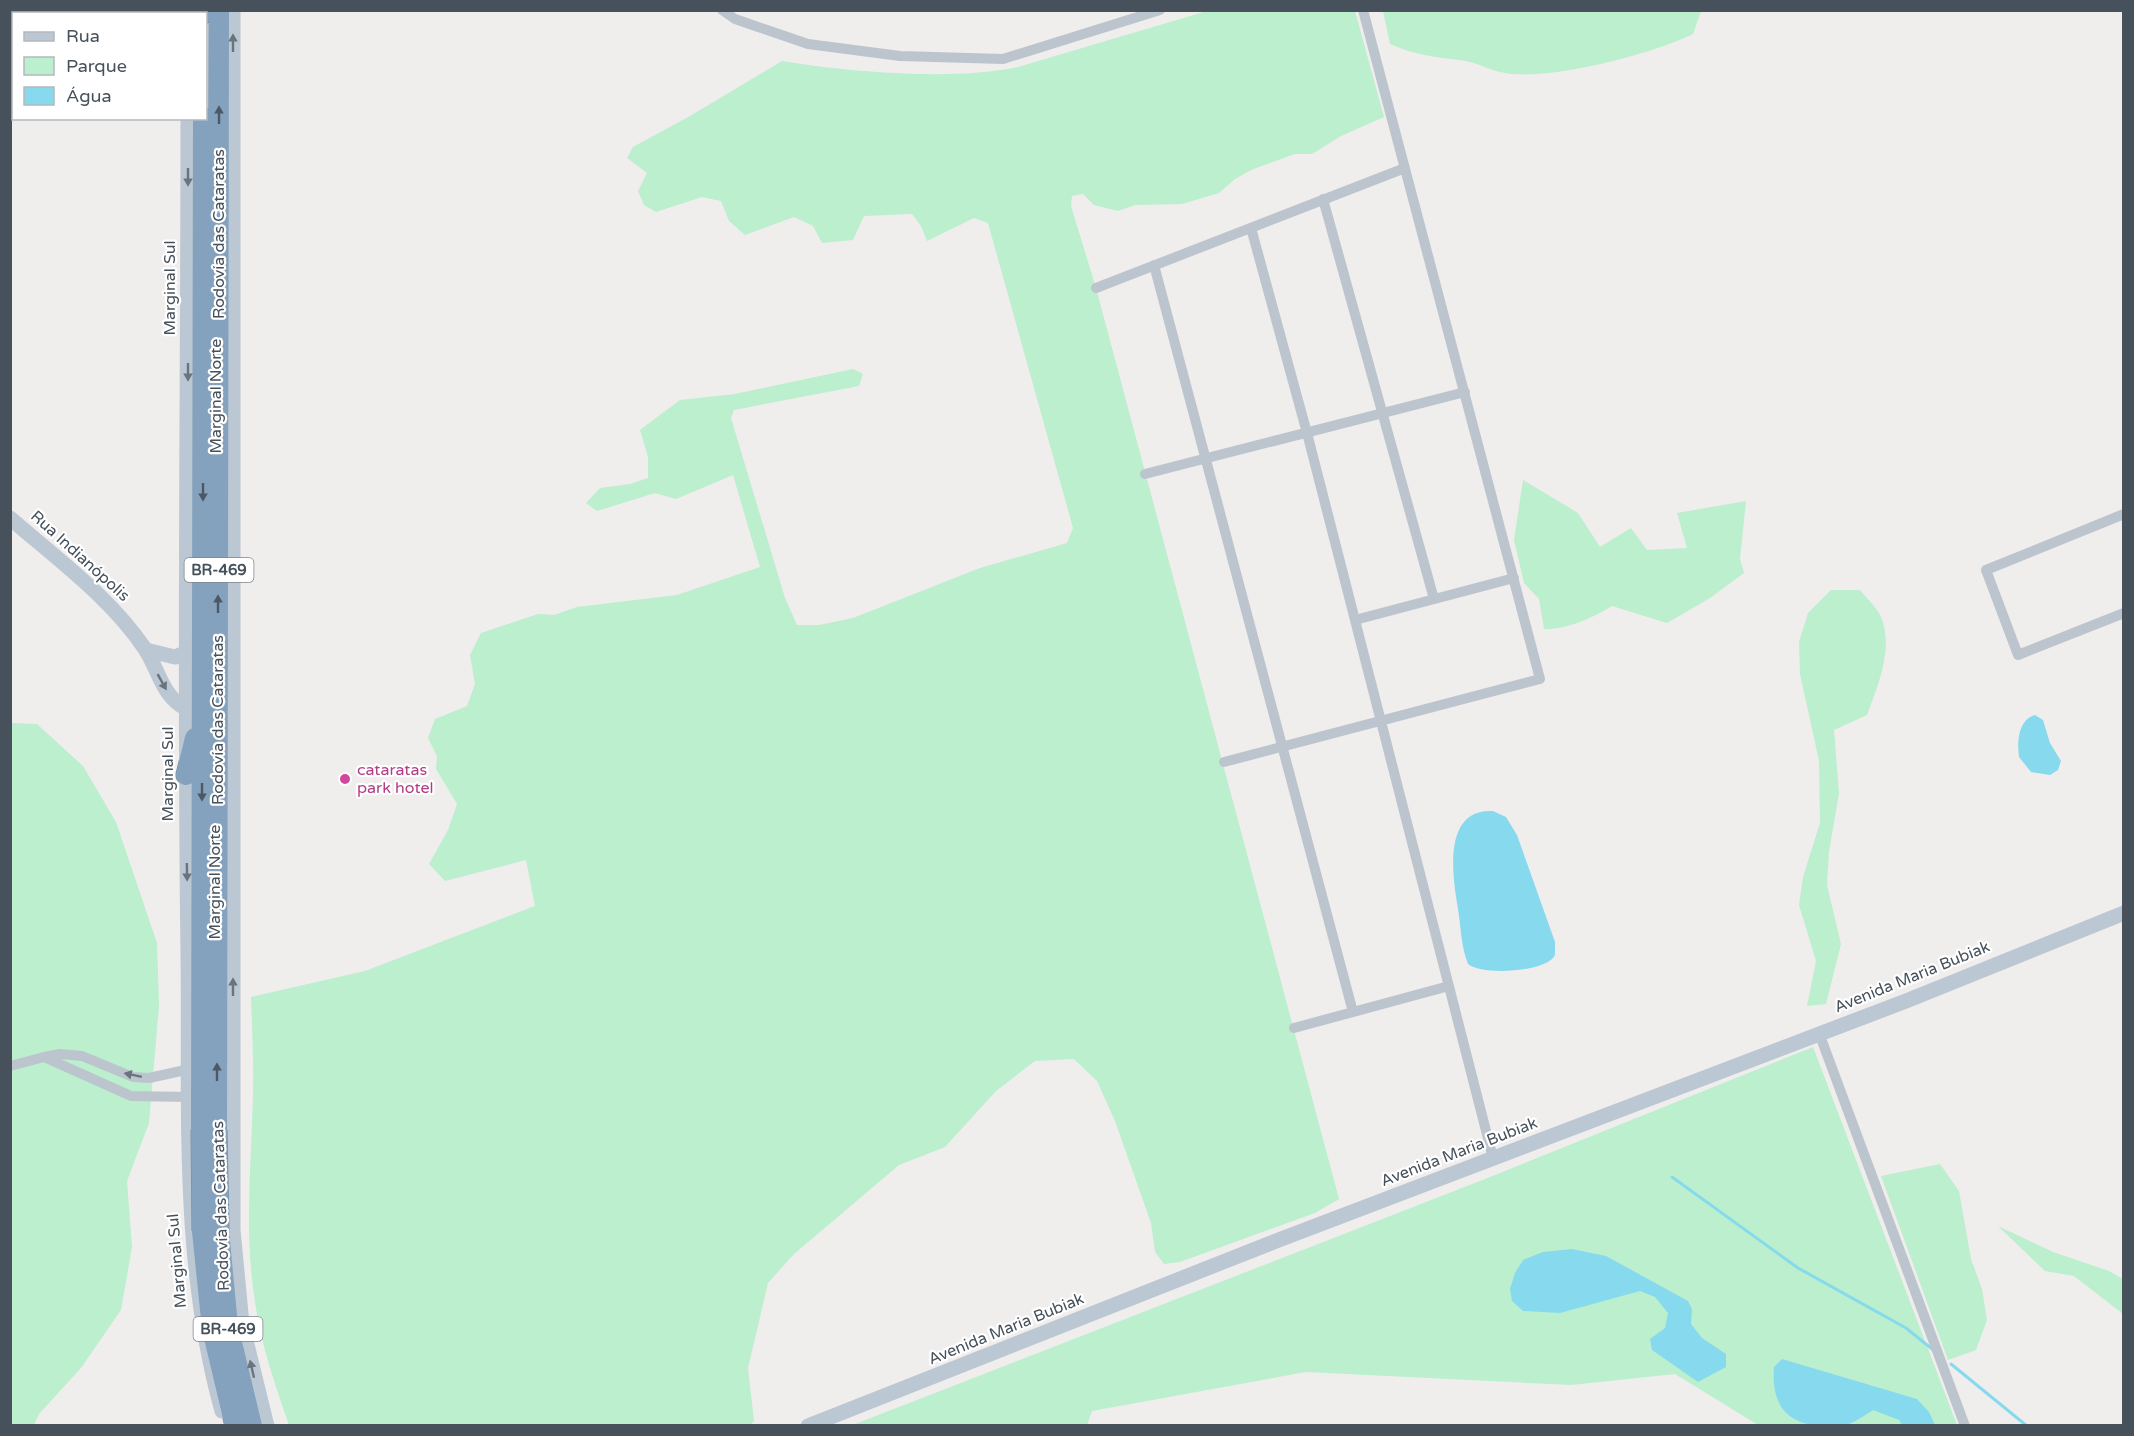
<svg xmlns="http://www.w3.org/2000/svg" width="2134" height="1436" font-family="'Varela Round',sans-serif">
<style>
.green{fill:#bbefce}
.water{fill:#87daed}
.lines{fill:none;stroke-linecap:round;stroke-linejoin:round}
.stream{stroke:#87daed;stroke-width:3}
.highway-casing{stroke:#708da9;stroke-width:21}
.street{stroke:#bcc5cd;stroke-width:10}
.secondary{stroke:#bbc7d2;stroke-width:15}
.highway{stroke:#84a2bd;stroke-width:20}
.highway-bridge-casing{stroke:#708da9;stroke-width:21;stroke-linecap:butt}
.highway-bridge{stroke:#84a2bd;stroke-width:20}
.oneway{fill:#69747f}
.oneway2{fill:#4c5965}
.oneway3{fill:#69747d}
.hotel-dot{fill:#d1479c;stroke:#fff;stroke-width:2}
.labels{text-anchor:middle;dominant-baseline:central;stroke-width:4.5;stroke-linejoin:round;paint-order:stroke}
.shield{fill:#fff;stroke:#7e858c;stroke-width:1.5}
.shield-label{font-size:15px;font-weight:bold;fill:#46515b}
.street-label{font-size:16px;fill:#46515b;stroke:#fff}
.hotel-label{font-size:16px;fill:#b23c85;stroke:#fff;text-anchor:start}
</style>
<rect width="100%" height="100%" fill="#f0eded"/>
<path class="green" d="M1207,11H1355L1384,117L1341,136L1312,154H1295L1251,170L1235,179L1219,193L1182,204L1135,205L1118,211L1094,205L1083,194L1072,196L1071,206L1096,288L1339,1199L1315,1213L1180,1262L1164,1264L1155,1252L1151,1223L1115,1121L1097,1081L1074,1059L1035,1061L996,1091L945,1147L899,1165L794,1254L768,1283L748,1368L754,1421L750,1425H289C275,1385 261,1345 255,1302C244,1234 251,1166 253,1097C254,1064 252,1030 251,997L365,971L535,906L526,860L445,881L429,864L448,830L457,804L436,769L437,756L428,738L435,719L467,706L475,684L470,655L481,633L538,614L554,615L577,607L677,595L760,567L733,475L676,499L655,493L597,511L586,503L600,488L630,484L648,478V457L640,430L680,400L735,394L853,369L863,374L859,386L734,410L731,418L785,598L797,625H819L853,618L980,568L1067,543L1073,528L988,223L974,218L927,241L921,226L912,214L864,216L853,240L822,243L813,226L794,217L745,235L729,221L721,201L702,197L656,212L644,205L638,191L647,173L627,158L633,147L690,116L782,61C848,72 953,81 1018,67Z
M1383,11V10L1701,11L1693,34C1652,54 1550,81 1505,73C1492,71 1480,64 1466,61C1436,57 1418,56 1390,44Z
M1523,480L1578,513L1600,547L1631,528L1647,550L1687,548L1677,513L1746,501L1740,559L1744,573L1710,598L1667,623L1612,606C1592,618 1566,630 1544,629L1539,599L1524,583L1514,540Z
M1831,590H1860C1866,598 1877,607 1881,617C1894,648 1878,685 1867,715L1834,730L1839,793L1829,852L1827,885L1841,944L1826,1004L1807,1006L1816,961L1799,905L1803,877L1820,823L1819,761L1800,674L1799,642L1808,613Z
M11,723L37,724L83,766L116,822L157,943L159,1005L149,1123L127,1181L132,1247L121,1310L81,1368L39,1414L34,1425L11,1426Z
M1813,1047L1957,1425H1758L1675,1374L1571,1385L1306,1372L1092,1411L1087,1425L850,1426L1480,1181Z
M1940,1164L1959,1191L1971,1259L1982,1289L1987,1320L1976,1350L1948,1360L1881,1176Z
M1998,1226L2053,1252L2109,1271L2123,1279V1314L2074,1276L2045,1271Z"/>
<path class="water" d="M2035,715L2043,720L2050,743L2061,761L2058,770L2050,775L2031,772L2019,757C2017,742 2018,720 2035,715Z
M1493,811L1506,817L1517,835L1555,942V955C1548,972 1482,976 1468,964C1461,946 1461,928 1458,909C1453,879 1441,808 1493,811Z
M1572,1249L1606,1256L1688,1301L1692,1309L1691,1324L1702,1338L1726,1354V1367L1698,1382L1652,1350L1650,1339L1665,1328L1668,1313L1655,1297L1640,1291L1560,1313L1523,1311L1512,1301L1510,1289L1515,1273L1523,1260L1543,1252Z
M1782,1359L1917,1399L1929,1412L1935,1425H1902L1899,1420L1873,1410C1865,1415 1857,1421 1849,1424C1842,1427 1833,1426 1826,1426C1786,1426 1771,1404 1774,1367Z"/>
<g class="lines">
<path class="stream" d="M1672,1177L1798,1268L1906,1328L1932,1349
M1951,1364L2027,1426"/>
<g class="highway-casing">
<path id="highway" d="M203,10V14
M186,775L195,738
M201,1130L203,118
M217,1130L219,10
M219,1230L228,1326L252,1426
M202,1231L212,1329L235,1426"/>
</g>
<path class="street" d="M722,10L735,19L808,44L900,56L1003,59L1160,10
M1323,199L1434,599
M1251,228L1307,433L1493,1158
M1154,265L1353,1012
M1096,288L1405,168
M1145,474L1465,392
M2124,514L1986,570L2018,655L2124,613
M1355,620L1514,578
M1224,762L1540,679L1363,10
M1294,1028L1449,986
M1819,1033L1965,1426
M10,1066L44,1057
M189,1097L131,1096L44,1057L60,1054L82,1056L133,1077L149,1078L190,1069"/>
<path class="secondary" d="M188,10V14
M233,10V1230L242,1324L267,1426
M188,118C188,396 184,674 188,952C190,1107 180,1260 222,1411
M10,518C57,559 111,598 145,649C159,670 162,696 185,708
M146,650L175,657L185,653
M808,1426L1276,1241L1906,1001L2124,913"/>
<use href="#highway" class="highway"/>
<g class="highway-bridge-casing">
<path id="highway-bridge" d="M201,1130L202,1231
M217,1130L219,1230"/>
</g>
<use href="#highway-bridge" class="highway-bridge"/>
</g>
<defs><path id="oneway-solid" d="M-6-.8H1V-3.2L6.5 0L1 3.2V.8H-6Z" transform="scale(1.5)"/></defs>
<g class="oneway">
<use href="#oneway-solid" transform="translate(233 43) rotate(-90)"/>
<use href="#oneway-solid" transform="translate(188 177) rotate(90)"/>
<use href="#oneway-solid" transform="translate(188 372) rotate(90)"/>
<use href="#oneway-solid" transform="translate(162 682) rotate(61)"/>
<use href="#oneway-solid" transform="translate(187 872) rotate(89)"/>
<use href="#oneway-solid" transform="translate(233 987) rotate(-90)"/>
<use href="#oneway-solid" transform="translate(252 1369) rotate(-103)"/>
</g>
<g class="oneway2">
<use href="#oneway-solid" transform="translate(219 115) rotate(-90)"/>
<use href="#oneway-solid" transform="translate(203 492) rotate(90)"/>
<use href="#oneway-solid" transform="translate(218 604) rotate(-90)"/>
<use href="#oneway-solid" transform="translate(202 792) rotate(90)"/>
<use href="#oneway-solid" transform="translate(217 1072) rotate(-90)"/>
</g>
<use class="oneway3" href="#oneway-solid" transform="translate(133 1075) rotate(-168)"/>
<circle class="hotel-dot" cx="345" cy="779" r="6"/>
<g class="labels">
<g class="shield">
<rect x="184.5" y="558" width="69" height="24" rx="4.5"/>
<rect x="193.5" y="1317" width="69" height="24" rx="4.5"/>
</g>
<g class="shield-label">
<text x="219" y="570">BR-469</text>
<text x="228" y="1329">BR-469</text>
</g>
<g class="street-label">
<text transform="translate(219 234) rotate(-90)">Rodovía das Cataratas</text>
<text transform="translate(170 288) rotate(-90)">Marginal Sul</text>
<text transform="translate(216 396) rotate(-90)">Marginal Norte</text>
<text transform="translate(80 556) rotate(42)">Rua Indianópolis</text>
<text transform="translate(218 720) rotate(-90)">Rodovía das Cataratas</text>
<text transform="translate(168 774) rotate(-90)">Marginal Sul</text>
<text transform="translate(215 882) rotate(-90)">Marginal Norte</text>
<text transform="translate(1912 977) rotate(-22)">Avenida Maria Bubiak</text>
<text transform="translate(1459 1152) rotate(-21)">Avenida Maria Bubiak</text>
<text transform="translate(221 1206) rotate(-92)">Rodovía das Cataratas</text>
<text transform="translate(177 1261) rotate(-95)">Marginal Sul</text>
<text transform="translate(1006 1329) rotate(-22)">Avenida Maria Bubiak</text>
</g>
<g class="hotel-label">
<text x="357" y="770">cataratas<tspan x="357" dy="18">park hotel</tspan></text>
</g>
</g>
<rect width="2134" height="1436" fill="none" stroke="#46515b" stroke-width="24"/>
<rect x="12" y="12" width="195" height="108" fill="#ffffff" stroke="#b5b9bd" stroke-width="1.5"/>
<rect x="24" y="32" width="30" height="9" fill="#bbc7d2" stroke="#b5b9bd" stroke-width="1.5"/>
<text x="66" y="42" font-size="18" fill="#46515b">Rua</text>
<rect x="24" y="57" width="30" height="18" fill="#bbefce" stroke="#b5b9bd" stroke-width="1.5"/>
<text x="66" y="72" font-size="18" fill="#46515b">Parque</text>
<rect x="24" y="87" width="30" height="18" fill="#87daed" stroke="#b5b9bd" stroke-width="1.5"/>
<text x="66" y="102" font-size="18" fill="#46515b">Água</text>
</svg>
